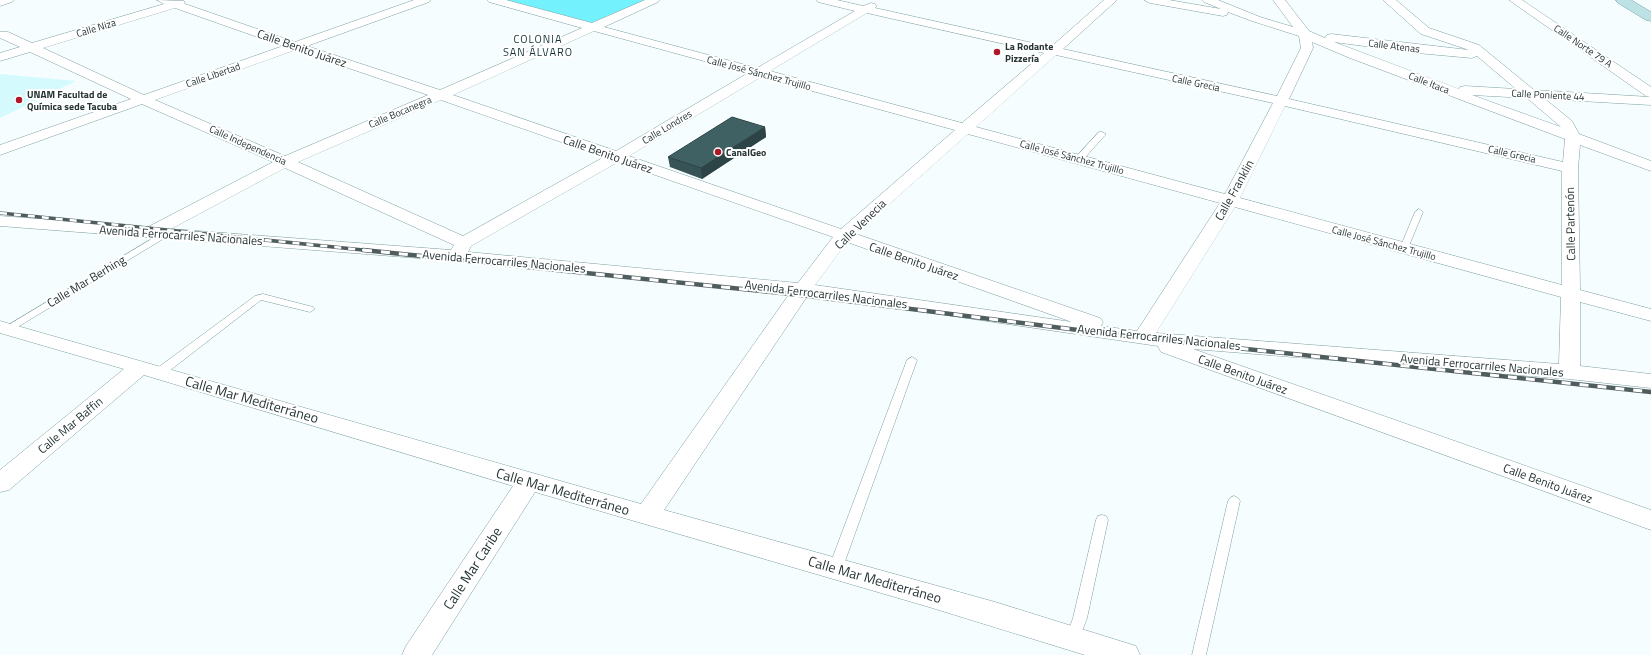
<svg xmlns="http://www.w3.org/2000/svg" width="1651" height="655" font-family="'Titillium Web',sans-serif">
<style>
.built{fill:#d5fafd}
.green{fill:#73f2fe}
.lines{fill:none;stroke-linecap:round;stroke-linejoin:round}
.service-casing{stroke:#7d9fa3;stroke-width:1}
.minor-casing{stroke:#7d9fa3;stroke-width:1}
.secondary-casing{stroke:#7d9fa3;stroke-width:1}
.service{fill:#fff;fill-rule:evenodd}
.minor{fill:#fff;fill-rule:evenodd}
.secondary{fill:#bce2e6;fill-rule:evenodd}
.rail-far1-casing{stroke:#505d5e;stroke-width:3.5}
.rail-casing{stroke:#505d5e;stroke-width:4.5}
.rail-far1{stroke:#fff;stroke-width:2.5;stroke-dasharray:7;stroke-linecap:butt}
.rail{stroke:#fff;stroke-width:3;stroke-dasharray:9;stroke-linecap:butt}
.wall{fill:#375356}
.shaded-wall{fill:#2d4446}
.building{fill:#406164;stroke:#2d4446}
.poi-dot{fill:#ac1825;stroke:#fff;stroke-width:1.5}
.labels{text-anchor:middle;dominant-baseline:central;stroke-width:4;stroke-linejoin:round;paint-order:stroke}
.far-street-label{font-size:10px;fill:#263435;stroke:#fff}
.far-poi-label{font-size:10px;font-weight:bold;fill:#263435;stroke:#fff;text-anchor:start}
.far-neighbourhood-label{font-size:11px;letter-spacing:1px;fill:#123336;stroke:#fff}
.street-label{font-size:12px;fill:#263435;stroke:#fff}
.near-street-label{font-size:14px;fill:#263435;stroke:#fff}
</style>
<rect width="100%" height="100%" fill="#f6fdfe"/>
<path class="built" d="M0,74L76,81L0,118Z"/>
<path class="green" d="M502,0H645L591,23Z"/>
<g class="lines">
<g class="service-casing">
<path id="service" d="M1099,132H1102L1106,134L1082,161H1076V157Z
M1419,209L1423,212L1408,248L1404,251L1401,250L1400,248L1415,212Z
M165,231L168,232L169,234L168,236L11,331H3L2,329Z
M263,294L313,307L315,309L310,312L261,300L164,375H156L155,372L156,369L255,296Z
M912,357L917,360L843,567L841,571L836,573L831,571L829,567L907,360Z
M1234,496L1238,498L1240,501L1206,655H1192L1228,501L1230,498Z
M1102,515L1106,516L1108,520L1087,618L1078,642L1073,644L1068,642L1066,638L1073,618L1096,520L1098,516Z"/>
</g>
<g class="minor-casing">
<path id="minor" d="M0,0H14L12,2L0,6Z
M157,0L184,1L185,4L295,42L414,0H431L429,2L307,46L440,90L582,28L489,2L487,0H506L592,23L645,0H660L658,2L604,27L757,68L855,11L818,2L816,0H837L863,6L871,3L875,4L877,6L875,8L1051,47L1104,0H1117L1063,49L1277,96L1301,48L1299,36L1252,21L1228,12L1227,15L1223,16L1150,3L1144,0H1169L1221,9L1204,2L1202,0H1218L1260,17L1293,27L1273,0H1285L1309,31L1325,38L1327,35L1331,34L1469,50L1421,34L1383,0H1396L1429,28L1479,45L1534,90L1650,97L1646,96L1509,0H1522L1651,87V105L1545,99L1572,121L1579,134L1651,161V171L1580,145L1578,168L1580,290L1651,309V321L1580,302V366L1651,374V388L1569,379L1193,349L1651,510V530L1161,352L1158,346L808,295L664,510L995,602L1136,646L1140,655H1085L929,607L535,492L432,655H402L406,646L513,486L144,375L9,490L0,492V470L124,369L0,333V321L641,504L790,293L457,261L0,226V216L148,227L273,162L142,104L0,155V145L131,99L30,52L0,61V53L20,47L0,38V32H8L32,43L164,4ZM175,8L283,46L144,95L43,48ZM867,13L1044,53L962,123L770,71ZM594,31L748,73L616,151L453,95ZM1312,42L1350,58L1565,139L1563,162L1289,99L1313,48ZM1334,42L1417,53L1472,58L1477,56L1516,89L1465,86L1460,87L1459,89ZM295,50L428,95L285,156L155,100ZM1056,55L1273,103L1225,194L976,127ZM761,77L955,130L841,229L629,156ZM1472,95L1527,98L1561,127ZM441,100L604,157L463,236L298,162ZM1285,106L1562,171V285L1240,198ZM968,134L1220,203L1137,331L1101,326L1103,322L1100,318L856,234ZM618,162L833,237L798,283L468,252L471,246ZM285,168L454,245L451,250L171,229ZM1235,207L1561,297L1559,364L1156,333ZM847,242L1072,322L815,285Z"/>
</g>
<g class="secondary-casing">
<path id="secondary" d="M1616,0H1631L1651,12V21L1646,20L1618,3Z"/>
</g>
<use href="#service" class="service"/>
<use href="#minor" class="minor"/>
<use href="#secondary" class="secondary"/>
<g class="rail-far1-casing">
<path id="rail-far1" d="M0,213L373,251"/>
</g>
<g class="rail-casing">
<path id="rail" d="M363,250L800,295L1142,338L1651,392"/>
</g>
<use href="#rail-far1" class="rail-far1"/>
<use href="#rail" class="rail"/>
</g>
<path class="wall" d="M765,127L766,137L702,179L670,167L668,157Z"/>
<path class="shaded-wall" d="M765,127L766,137L702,179L701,168Z"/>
<path class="building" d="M732,117L765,127L701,168L668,157Z"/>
<g class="poi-dot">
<circle cx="997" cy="52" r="4"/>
<circle cx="19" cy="100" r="4"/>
<circle cx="718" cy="152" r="4"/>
</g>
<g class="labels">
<g class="far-street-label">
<text transform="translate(96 28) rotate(-17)">Calle Niza</text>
<text transform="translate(1394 46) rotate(7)">Calle Atenas</text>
<text transform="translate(1583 46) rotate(34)">Calle Norte 79 A</text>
<text transform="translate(759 73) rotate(15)">Calle José Sánchez Trujillo</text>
<text transform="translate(213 75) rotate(-19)">Calle Libertad</text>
<text transform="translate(1196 83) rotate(12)">Calle Grecia</text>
<text transform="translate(1429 83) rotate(21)">Calle Itaca</text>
<text transform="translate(1548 95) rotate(3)">Calle Poniente 44</text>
<text transform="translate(400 112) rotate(-23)">Calle Bocanegra</text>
<text transform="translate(667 127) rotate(-31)">Calle Londres</text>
<text transform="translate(248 145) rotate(24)">Calle Independencia</text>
<text transform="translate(1512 154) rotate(13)">Calle Grecia</text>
<text transform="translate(1072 157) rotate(15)">Calle José Sánchez Trujillo</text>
<text transform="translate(1384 243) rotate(15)">Calle José Sánchez Trujillo</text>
</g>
<g class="far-poi-label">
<text x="1005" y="46">La Rodante<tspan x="1005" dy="12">Pizzería</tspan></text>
<text x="27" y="94">UNAM Facultad de<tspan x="27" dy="12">Química sede Tacuba</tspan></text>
<text x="726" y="152">CanalGeo</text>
</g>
<g class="far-neighbourhood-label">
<text x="538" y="39">COLONIA<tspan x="538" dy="13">SAN ÁLVARO</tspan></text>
</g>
<g class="street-label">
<text transform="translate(302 48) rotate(19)">Calle Benito Juárez</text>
<text transform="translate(608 154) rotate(19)">Calle Benito Juárez</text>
<text transform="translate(1234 190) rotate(-61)">Calle Franklin</text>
<text transform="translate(860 224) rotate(-44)">Calle Venecia</text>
<text transform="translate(1570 224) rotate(-91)">Calle Partenón</text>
<text transform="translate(181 235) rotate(4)">Avenida Ferrocarriles Nacionales</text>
<text transform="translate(504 261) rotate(5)">Avenida Ferrocarriles Nacionales</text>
<text transform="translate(914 261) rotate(19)">Calle Benito Juárez</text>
<text transform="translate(86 281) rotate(-31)">Calle Mar Berhing</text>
<text transform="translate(826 294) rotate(7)">Avenida Ferrocarriles Nacionales</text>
<text transform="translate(1159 337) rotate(6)">Avenida Ferrocarriles Nacionales</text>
<text transform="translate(1482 365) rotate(5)">Avenida Ferrocarriles Nacionales</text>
<text transform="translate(1243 374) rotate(20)">Calle Benito Juárez</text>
<text transform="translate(70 425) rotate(-40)">Calle Mar Baffin</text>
<text transform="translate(1548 483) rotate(20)">Calle Benito Juárez</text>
</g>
<g class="near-street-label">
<text transform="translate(252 399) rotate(16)">Calle Mar Mediterráneo</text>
<text transform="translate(563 491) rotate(16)">Calle Mar Mediterráneo</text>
<text transform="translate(472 568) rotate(-57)">Calle Mar Caribe</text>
<text transform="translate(875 579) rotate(16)">Calle Mar Mediterráneo</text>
</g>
</g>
</svg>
